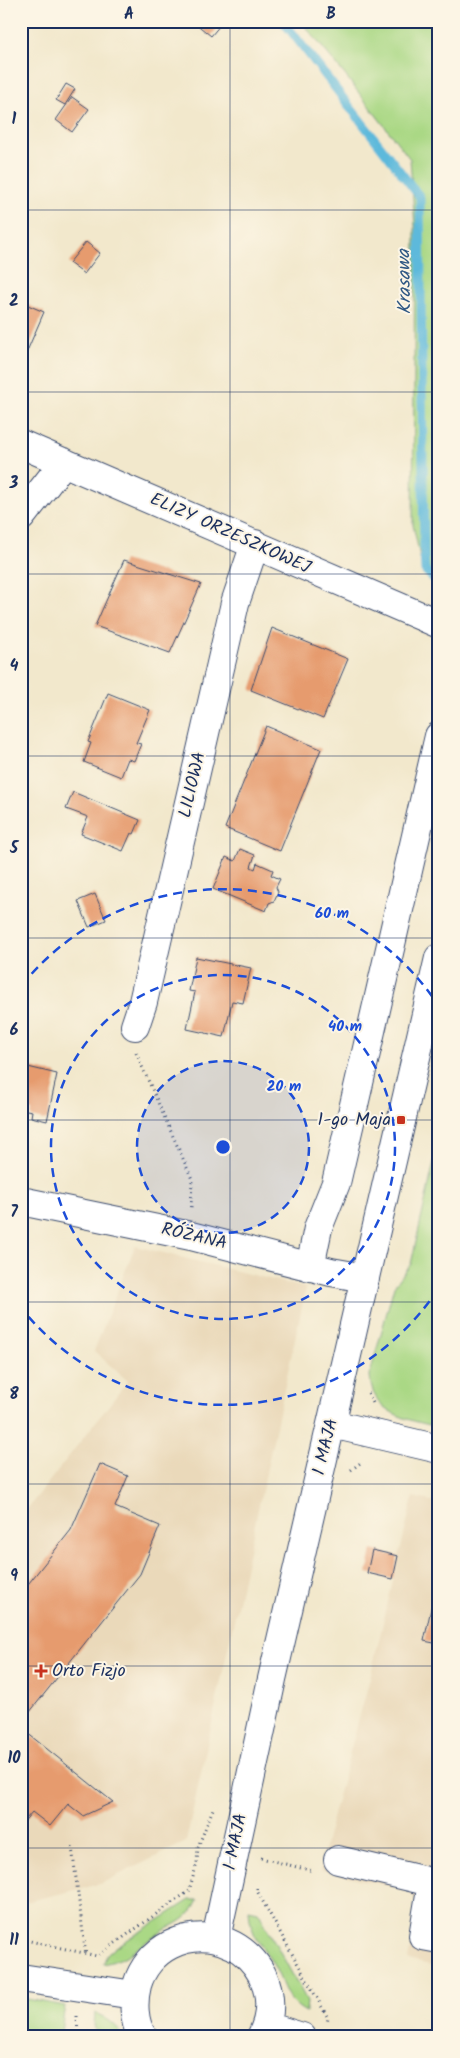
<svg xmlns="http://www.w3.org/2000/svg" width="460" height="2058" font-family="Kalam,sans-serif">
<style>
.built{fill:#ead9ba}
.green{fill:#aad885;stroke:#628472}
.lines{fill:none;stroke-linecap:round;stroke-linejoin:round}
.stream{stroke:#5db9db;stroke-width:9}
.building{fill:#e69b6e}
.minor-casing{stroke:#3b4b6e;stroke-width:30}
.major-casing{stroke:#3b4b6e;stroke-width:30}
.path{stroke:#3b4b6e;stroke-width:3;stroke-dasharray:1 4;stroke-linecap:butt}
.minor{stroke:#fff;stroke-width:28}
.major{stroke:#fff;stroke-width:28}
.grid{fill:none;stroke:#1b2f5e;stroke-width:1;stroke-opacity:0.55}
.ring{fill:none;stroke:#1d4ed8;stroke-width:2.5;stroke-dasharray:9 6}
.poi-dot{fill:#c8321e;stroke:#fcf5e5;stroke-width:2}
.labels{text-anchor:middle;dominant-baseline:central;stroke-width:4;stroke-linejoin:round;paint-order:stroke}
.street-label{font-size:18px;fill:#1b2f5e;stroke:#fcf5e5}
.poi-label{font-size:18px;fill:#1b2f5e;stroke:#fcf5e5;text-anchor:end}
.water-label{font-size:19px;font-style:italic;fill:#2f5884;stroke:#fcf5e5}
.centre{fill:#1d4ed8;stroke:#fcf5e5;stroke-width:2.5}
.ring-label{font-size:15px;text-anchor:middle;font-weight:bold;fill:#1d4ed8;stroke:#fcf5e5;stroke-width:4;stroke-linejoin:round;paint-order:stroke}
.neatline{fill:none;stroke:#1b2f5e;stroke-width:2}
.grid-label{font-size:16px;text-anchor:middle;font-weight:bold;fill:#1b2f5e}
</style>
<rect width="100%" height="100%" fill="#fcf5e5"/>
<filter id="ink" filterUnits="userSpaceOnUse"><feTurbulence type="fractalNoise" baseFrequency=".02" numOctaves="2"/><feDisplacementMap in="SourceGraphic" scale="10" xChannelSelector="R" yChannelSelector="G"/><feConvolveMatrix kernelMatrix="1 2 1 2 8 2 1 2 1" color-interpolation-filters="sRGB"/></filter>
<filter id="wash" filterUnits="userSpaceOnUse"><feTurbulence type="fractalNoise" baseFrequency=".0096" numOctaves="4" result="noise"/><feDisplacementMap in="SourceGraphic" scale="20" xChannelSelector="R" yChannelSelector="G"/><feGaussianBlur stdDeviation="1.12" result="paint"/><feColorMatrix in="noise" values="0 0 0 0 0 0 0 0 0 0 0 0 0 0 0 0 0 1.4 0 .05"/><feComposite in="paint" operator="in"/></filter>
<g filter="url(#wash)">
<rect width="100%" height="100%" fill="#f2e8cc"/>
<path class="built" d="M135,1246L306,1288L186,1842L100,1884L21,1903V1517L128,1381L94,1351Z
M413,1497L439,1503V1967L408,1960L418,1907L411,1893L406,1890L321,1870L326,1841L370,1678Z"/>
<path class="green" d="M301,21H439V575L422,566L413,525L415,226L410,159L345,75Z
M439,1140V1427C408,1420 370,1414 370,1374L394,1286L411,1264Z
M190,1900H198C188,1922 177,1922 158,1934C137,1947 129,1959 103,1964L107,1955L116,1947Z
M249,1910L258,1912L260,1915L307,2001L306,2012C284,2000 285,1986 274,1966C262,1944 250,1936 249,1910Z
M21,1998L65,2006L60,2037H21Z
M95,2013C107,2018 117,2025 124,2037H97L94,2025Z"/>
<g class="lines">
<path class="stream" d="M283,21L420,197L424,553L425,570L439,584"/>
</g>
<g id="blocks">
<path class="building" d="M196,21H218L221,24L211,36L195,23Z
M66,84L75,89L65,105L56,100Z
M72,97L89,109L72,132L56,120Z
M86,242L100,253L84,274L69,263Z
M21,302L44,312L24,358L21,357Z
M124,560L201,584L170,653L95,626Z
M272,628L348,659L323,719L251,690Z
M108,693L150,710L136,743L141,744L134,761L128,759L121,777L84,762L91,743L88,742Z
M266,726L321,749L280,851L225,828Z
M73,792L140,820L134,834L131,833L123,851L81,834L88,817L66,809Z
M240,849L255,855L251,867L255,869L257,863L273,870L271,875L280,879L276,887L278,892L274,901L269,903L266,911L213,889L226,857L235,861Z
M95,894L106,920L89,927L78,901Z
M196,957L251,968L243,1003L232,1001L224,1037L187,1029L195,992L189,991Z
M28,1067L57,1074L47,1121L31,1117L32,1111L21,1109V1072L26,1073Z
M100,1464L128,1476L115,1507L160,1526L140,1574L21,1723V1593L71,1530Z
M372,1550L398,1556L393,1579L367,1573Z
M438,1576H439V1644L424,1641Z
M21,1728L113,1802L83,1816L68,1804L50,1826L32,1812L21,1825Z"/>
</g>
</g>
<g filter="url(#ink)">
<use href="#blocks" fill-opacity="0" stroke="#3b4b6e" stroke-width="1"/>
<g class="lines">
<g class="minor-casing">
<path id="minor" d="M21,444L439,624
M21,517L64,462
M135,1026L143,1002L235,603L255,544
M21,1201L191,1236L331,1272L365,1278
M310,1267L318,1228L336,1183L439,736
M332,1424L439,1449
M338,1860L439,1884
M432,1883L423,1936L439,1939"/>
</g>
<g class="major-casing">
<path id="major" d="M216,1938L272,1679L439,958
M21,1978L134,1995
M266,2026L302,2037
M143,2037C133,2022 133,2001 137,1985C142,1968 154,1953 170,1945C230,1915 292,1978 261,2037"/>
</g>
<path class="path" d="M136,1053L192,1179L191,1208
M368,1393L374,1405
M351,1470L363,1461
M72,1847L86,1956
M261,1858L313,1871
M257,1888V1891L328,2018L327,2023
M21,1939L97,1956L189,1891L197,1863L198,1847L213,1809
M77,2016L78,2037"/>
<use href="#minor" class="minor"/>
<use href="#major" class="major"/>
</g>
</g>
<path class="grid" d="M230,21V2037M21,210H439M21,392H439M21,574H439M21,756H439M21,938H439M21,1120H439M21,1302H439M21,1484H439M21,1666H439M21,1848H439"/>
<circle cx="223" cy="1147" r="86" fill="#1d4ed8" fill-opacity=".12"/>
<g class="ring">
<circle cx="223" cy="1147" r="86"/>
<circle cx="223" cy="1147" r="172"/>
<path d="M438 1289A258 258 0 0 1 22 1309M22 985A258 258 0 0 1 438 1005"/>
</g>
<g class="poi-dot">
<rect x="396" y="1115" width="10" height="10" rx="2.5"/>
<path d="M38.5 1663.5h5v5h5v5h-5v5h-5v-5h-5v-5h5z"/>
</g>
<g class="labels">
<g class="street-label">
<text transform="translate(230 534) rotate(24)">ELIZY ORZESZKOWEJ</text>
<text transform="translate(193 785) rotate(-77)">LILIOWA</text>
<text transform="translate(194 1237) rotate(13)">RÓŻANA</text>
<text transform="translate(326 1447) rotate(-76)">1 MAJA</text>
<text transform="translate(236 1842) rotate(-78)">1 MAJA</text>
</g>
<g class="poi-label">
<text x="391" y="1120">1-go Maja</text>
<text x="52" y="1671" text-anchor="start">Orto Fizjo</text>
</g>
<g class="water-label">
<text transform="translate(405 282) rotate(-91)">Krasawa</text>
</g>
</g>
<circle cx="223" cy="1147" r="8" class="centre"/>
<g class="ring-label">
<text x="332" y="918">60 m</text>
<text x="345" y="1031">40 m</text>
<text x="284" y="1091">20 m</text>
</g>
<rect width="460" height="2058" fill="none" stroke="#fcf5e5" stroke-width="55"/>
<rect x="28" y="28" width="404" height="2002" class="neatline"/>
<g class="grid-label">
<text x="129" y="19">A</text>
<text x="331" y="19">B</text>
<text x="14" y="124">1</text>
<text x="14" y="306">2</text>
<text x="14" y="488">3</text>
<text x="14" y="671">4</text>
<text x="14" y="853">5</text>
<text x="14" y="1035">6</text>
<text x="14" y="1217">7</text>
<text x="14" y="1399">8</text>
<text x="14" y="1581">9</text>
<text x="14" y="1763">10</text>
<text x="14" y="1945">11</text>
</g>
</svg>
